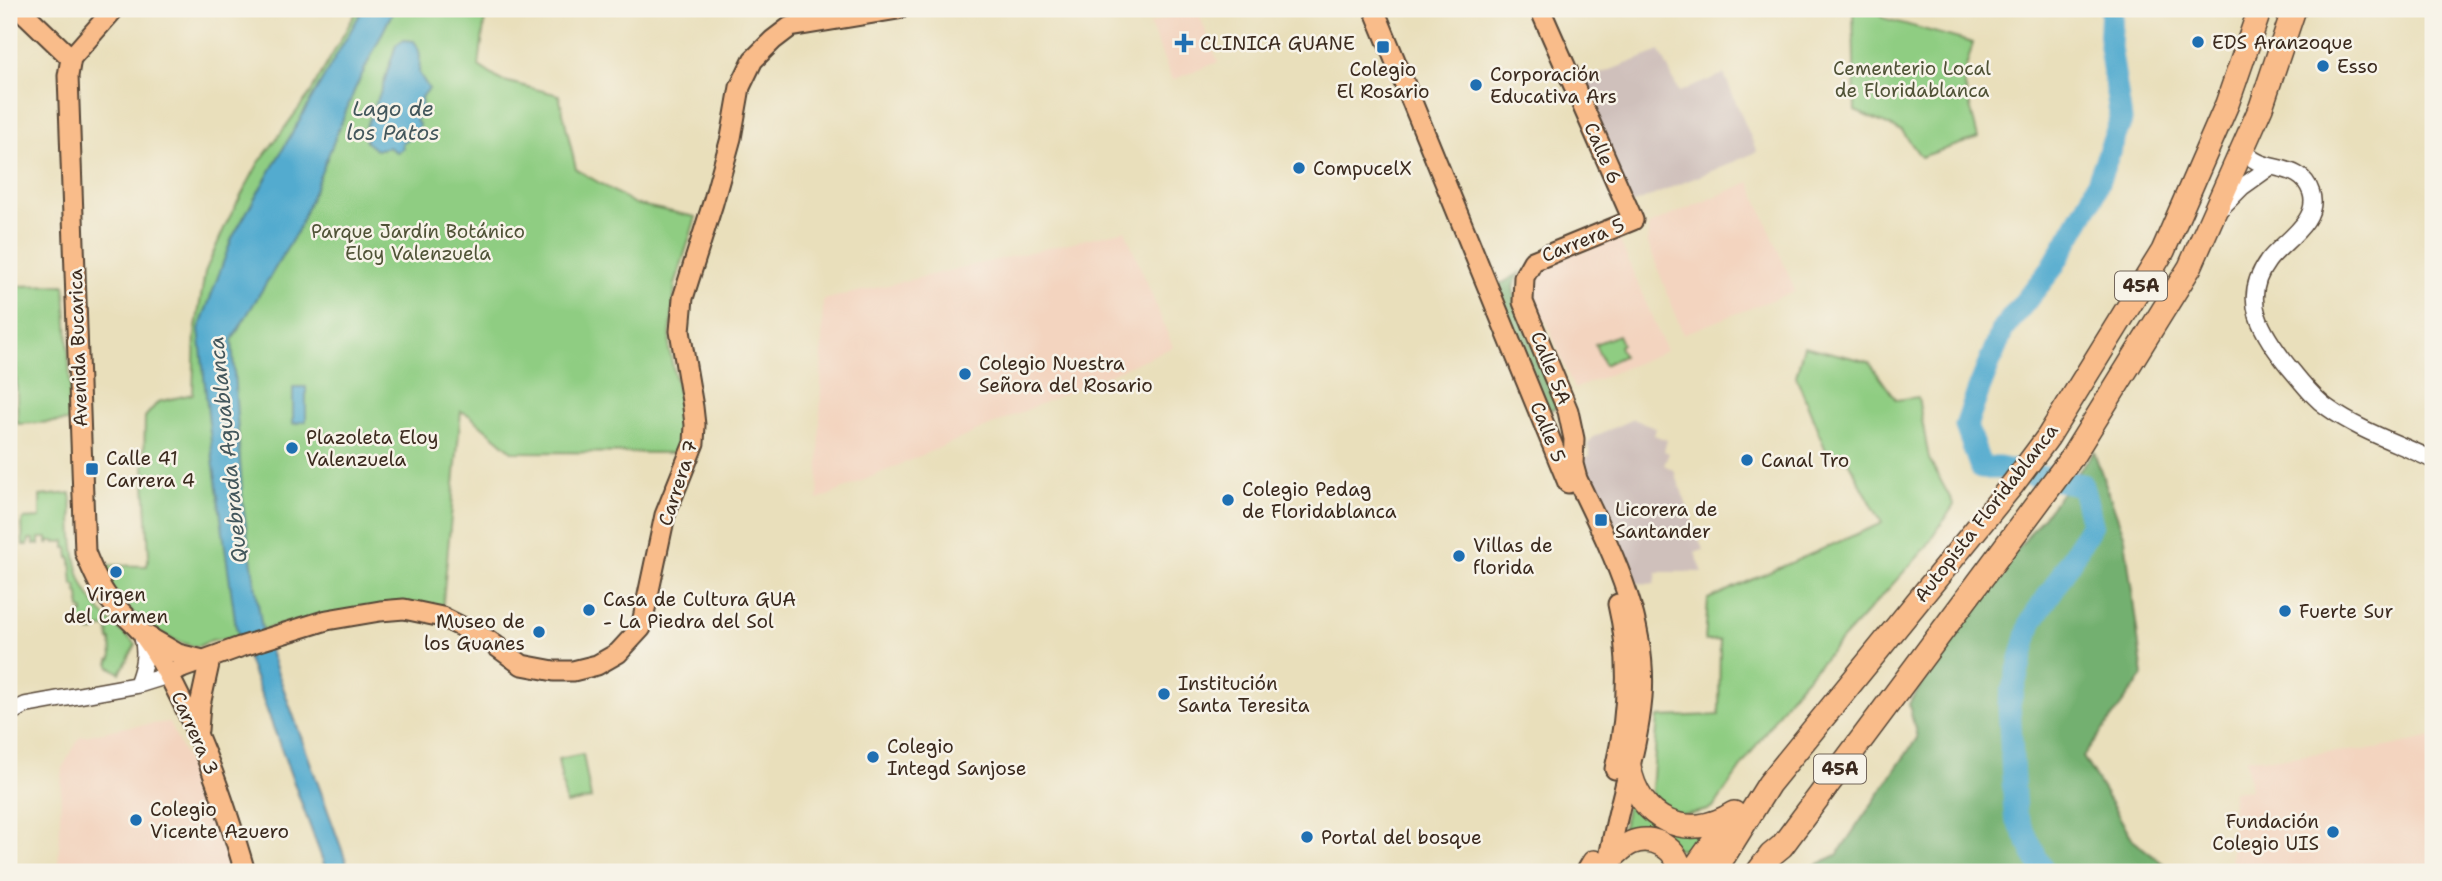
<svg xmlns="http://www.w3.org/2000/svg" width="2442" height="881" font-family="'Shantell Sans',sans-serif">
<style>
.built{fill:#f3d4bf}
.industrial{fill:#cfc0bb}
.green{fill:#8fcd82;stroke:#657c50;stroke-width:2}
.forest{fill:#73b070;stroke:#576d47;stroke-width:2}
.water{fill:#52abcf;stroke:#466a76;stroke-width:2}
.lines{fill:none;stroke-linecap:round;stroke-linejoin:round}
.river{stroke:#52abcf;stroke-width:23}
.minor-casing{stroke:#554536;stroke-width:19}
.major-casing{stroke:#554536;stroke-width:23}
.highway-casing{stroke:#554536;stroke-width:26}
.minor{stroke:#fff;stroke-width:16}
.major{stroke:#f9bc8a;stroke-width:19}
.highway{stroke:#f9bc8a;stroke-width:23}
.poi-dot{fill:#1f6fb2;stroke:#f7f3e8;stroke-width:2.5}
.labels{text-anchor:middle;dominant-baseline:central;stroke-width:5;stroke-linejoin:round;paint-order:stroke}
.shield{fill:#f7f3e8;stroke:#73665b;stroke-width:2}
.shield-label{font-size:18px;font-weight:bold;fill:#3b2a1e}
.poi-label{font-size:19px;fill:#3b2a1e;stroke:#f7f3e8;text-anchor:start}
.park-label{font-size:19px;fill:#505337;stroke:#f7f3e8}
.street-label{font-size:19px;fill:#3b2a1e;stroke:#f7f3e8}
.water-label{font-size:21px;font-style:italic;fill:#43575c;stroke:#f7f3e8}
</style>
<rect width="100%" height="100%" fill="#f7f3e8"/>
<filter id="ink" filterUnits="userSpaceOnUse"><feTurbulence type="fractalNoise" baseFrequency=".0143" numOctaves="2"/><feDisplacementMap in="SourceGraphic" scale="14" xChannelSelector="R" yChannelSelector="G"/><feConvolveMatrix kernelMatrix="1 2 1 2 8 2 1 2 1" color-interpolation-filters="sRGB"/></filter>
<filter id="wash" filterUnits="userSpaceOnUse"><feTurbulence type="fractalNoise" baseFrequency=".00686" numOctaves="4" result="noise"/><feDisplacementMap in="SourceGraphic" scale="28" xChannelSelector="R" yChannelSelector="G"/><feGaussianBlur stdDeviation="1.57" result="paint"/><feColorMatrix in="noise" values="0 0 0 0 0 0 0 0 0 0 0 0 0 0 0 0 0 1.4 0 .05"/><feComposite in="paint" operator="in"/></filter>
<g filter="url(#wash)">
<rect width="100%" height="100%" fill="#e9dfbb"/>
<path class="built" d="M1189,9H1197L1218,62L1172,80L1150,24Z
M1750,182L1795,291L1683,334L1647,241L1649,227L1653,223Z
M1125,230L1173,347L818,500L823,300Z
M1618,236L1666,351L1574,389L1546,321L1540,322L1532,301L1530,279L1537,269L1577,248L1580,253Z
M169,722L187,760L232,872H58L62,768L80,737L126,727Z
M2433,737V872H2231L2233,791L2251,789L2246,758H2285L2318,753L2377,749Z"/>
<path class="industrial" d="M1660,51L1679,92L1724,74L1757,152L1630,205L1579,82Z
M1633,419L1656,428L1654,435L1667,440L1664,451L1669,453L1664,465L1674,470L1703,550L1695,553L1703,572H1657L1655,584L1635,583L1581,458L1590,456L1588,445L1593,437Z"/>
<path class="green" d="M358,9H486L479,66L500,80L559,95L576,169L635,204L696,217L675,285L669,349L684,418V453L513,452L469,415L461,411L442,612L291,622L235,637L212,640L199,646H192L171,639L143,624L123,603L102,574L96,556H100L102,565L147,566L149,555L144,464L145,417L158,402L193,394L195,333L205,272L226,224L258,164L311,92Z
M1853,9H1879L1883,18L1973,43L1963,78L1978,138L1921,157L1902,131L1855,111Z
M65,285L72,421L18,424L13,286Z
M1618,335L1622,344L1619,346L1623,356L1604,365L1595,344Z
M1804,346L1869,362L1896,400L1918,397L1929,459L1954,505L1925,549L1791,695L1713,808C1686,818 1675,815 1651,800L1658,717L1719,715L1720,640L1705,641L1708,599L1882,523L1848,461L1829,458L1796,376Z
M71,493C74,570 72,593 136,644L120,673L109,666V660L112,659L111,640H109L108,628H95V632H90L89,628H80L79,614H83V610L80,609L79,594L77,593L76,585H73L71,559L69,558L68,548H65V541L55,543V541H49V544H47V538H39V544H34V539H29L28,545H23L22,522L23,519L40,518V496Z
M583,754L591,799L566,804L558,759Z
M1630,789L1644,814L1712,830L1686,867L1682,850L1621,840Z"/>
<path class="forest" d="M1520,273L1513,286L1516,307L1559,406L1549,411L1498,293L1499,285Z
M2094,452L2125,538L2143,676L2083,757L2134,841L2174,872H1810L1814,866L1837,855L1917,738L1909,704L1965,616Z"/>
<path class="water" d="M363,9H394L355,89L298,230L232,340L243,506L262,629L350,872H327L236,627L212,452L199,329L232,238Z
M404,40L414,41C422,52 420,60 419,73L429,89L421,97L422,108L416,121L419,124C418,135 410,138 402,143L403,149L397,152L388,147L376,150L366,142L364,131L381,91L396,45Z
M293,387H306V421L293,424Z"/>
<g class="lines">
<path class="river" d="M2043,872L2015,814L2009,704L2031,622L2057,583L2092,524L2082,485L1999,468H1981L1966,426L1979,389L2003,329L2052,268L2092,198L2121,120L2110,47L2112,9"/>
</g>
</g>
<g filter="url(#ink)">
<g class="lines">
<g class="minor-casing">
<path id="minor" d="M2243,149C2260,176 2300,159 2311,192C2321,221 2282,242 2268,261C2239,300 2263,334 2288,366C2301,381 2312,397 2328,408C2360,431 2398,443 2433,460
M2221,208L2242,187L2270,167
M137,685C144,667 147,653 142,635
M9,713L26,705L137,685L169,675"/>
</g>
<g class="major-casing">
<path id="major" d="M20,9L71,58
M114,9L71,58L68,76L85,552C91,567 97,582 106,595C116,610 132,620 143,634C149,642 155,651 160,660C199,727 224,799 245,872
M1374,9L1568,483
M1540,9L1633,220L1533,261L1524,277L1523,302L1568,411L1574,439L1573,464L1577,479C1610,548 1648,619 1642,698C1637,757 1614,814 1607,872
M147,636L178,654L203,660
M169,675L182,668L240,647L327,620L380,611L404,609L442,617L488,640L522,665L554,671H573L597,665L618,653L641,628L665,515L694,443L695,425L693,407L680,331L683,298L713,203L731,138L740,87L753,60L773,40L790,27L898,9
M198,730L200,705L209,664
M1615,769C1628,715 1631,659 1618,604"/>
</g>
<g class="highway-casing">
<path id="highway" d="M1629,766C1638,820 1688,843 1734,813
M1609,861C1615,855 1622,847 1631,843C1654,833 1677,849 1681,872
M1588,872L1594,862
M1692,872L1732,816
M1714,872L1769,784L2013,484L2048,437L2163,251L2227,104L2260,9
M1758,872L1771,855L1782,846L2072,457L2190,267L2261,107L2294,9"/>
</g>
<use href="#minor" class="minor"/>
<use href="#major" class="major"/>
<use href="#highway" class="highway"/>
</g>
</g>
<g class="poi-dot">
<circle cx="2198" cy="42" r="7"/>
<path d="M1180.5 32.5h7v7h7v7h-7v7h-7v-7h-7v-7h7z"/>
<rect x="1376" y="40" width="14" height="14" rx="3.5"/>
<circle cx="2323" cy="66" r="7"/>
<circle cx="1476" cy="85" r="7"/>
<circle cx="1299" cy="168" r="7"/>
<circle cx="965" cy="374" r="7"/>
<circle cx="292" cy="448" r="7"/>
<circle cx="1747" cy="460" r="7"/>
<rect x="85" y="462" width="14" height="14" rx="3.5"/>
<circle cx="1228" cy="500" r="7"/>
<rect x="1594" y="513" width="14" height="14" rx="3.5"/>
<circle cx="1459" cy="556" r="7"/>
<circle cx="116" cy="572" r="7"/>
<circle cx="589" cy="610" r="7"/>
<circle cx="2285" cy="611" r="7"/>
<circle cx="539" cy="632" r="7"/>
<circle cx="1164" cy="694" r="7"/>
<circle cx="873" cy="757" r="7"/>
<circle cx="136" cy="820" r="7"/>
<circle cx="2333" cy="832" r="7"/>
<circle cx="1307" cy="837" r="7"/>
</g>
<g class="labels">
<g class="shield">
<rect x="2115" y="271.5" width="52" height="29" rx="5"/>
<rect x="1814" y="754.5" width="52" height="29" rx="5"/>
</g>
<g class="shield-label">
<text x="2141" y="286">45A</text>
<text x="1840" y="769">45A</text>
</g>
<g class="poi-label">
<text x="2212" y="42">EDS Aranzoque</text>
<text x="1200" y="43">CLINICA GUANE</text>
<text x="2337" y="66">Esso</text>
<text x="1383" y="69" text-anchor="middle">Colegio<tspan x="1383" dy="22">El Rosario</tspan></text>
<text x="1490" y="74">Corporación<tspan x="1490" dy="22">Educativa Ars</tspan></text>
<text x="1313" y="168">CompucelX</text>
<text x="979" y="363">Colegio Nuestra<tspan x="979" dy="22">Señora del Rosario</tspan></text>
<text x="306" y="437">Plazoleta Eloy<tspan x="306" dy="22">Valenzuela</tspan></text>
<text x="106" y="458">Calle 41<tspan x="106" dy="22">Carrera 4</tspan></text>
<text x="1761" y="460">Canal Tro</text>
<text x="1242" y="489">Colegio Pedag<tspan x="1242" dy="22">de Floridablanca</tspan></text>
<text x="1615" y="509">Licorera de<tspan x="1615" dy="22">Santander</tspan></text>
<text x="1473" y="545">Villas de<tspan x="1473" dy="22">florida</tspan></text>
<text x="116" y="594" text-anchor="middle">Virgen<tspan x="116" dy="22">del Carmen</tspan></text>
<text x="603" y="599">Casa de Cultura GUA<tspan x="603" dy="22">- La Piedra del Sol</tspan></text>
<text x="2299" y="611">Fuerte Sur</text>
<text x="525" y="621" text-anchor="end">Museo de<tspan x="525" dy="22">los Guanes</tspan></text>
<text x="1178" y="683">Institución<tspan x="1178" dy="22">Santa Teresita</tspan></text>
<text x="887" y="746">Colegio<tspan x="887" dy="22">Integd Sanjose</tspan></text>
<text x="150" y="809">Colegio<tspan x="150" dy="22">Vicente Azuero</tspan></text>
<text x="2319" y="821" text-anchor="end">Fundación<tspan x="2319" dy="22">Colegio UIS</tspan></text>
<text x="1321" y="837">Portal del bosque</text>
</g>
<g class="park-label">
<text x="1912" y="68">Cementerio Local<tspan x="1912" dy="22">de Floridablanca</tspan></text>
<text x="418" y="231">Parque Jardín Botánico<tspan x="418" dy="22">Eloy Valenzuela</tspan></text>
</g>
<g class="street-label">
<text transform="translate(1603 153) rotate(66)">Calle 6</text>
<text transform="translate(1583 240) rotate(-22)">Carrera 5</text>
<text transform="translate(78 348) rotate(-92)">Avenida Bucarica</text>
<text transform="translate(1551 368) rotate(68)">Calle 5A</text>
<text transform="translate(1548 432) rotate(68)">Calle 5</text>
<text transform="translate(678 483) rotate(-72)">Carrera 7</text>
<text transform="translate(1986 513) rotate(-52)">Autopista Floridablanca</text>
<text transform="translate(195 733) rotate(66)">Carrera 3</text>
</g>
<g class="water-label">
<text x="393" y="109">Lago de<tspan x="393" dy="24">los Patos</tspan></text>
<text transform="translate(228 450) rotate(-96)">Quebrada Aguablanca</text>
</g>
</g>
<rect width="2442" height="881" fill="none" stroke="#f7f3e8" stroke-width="35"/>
</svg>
